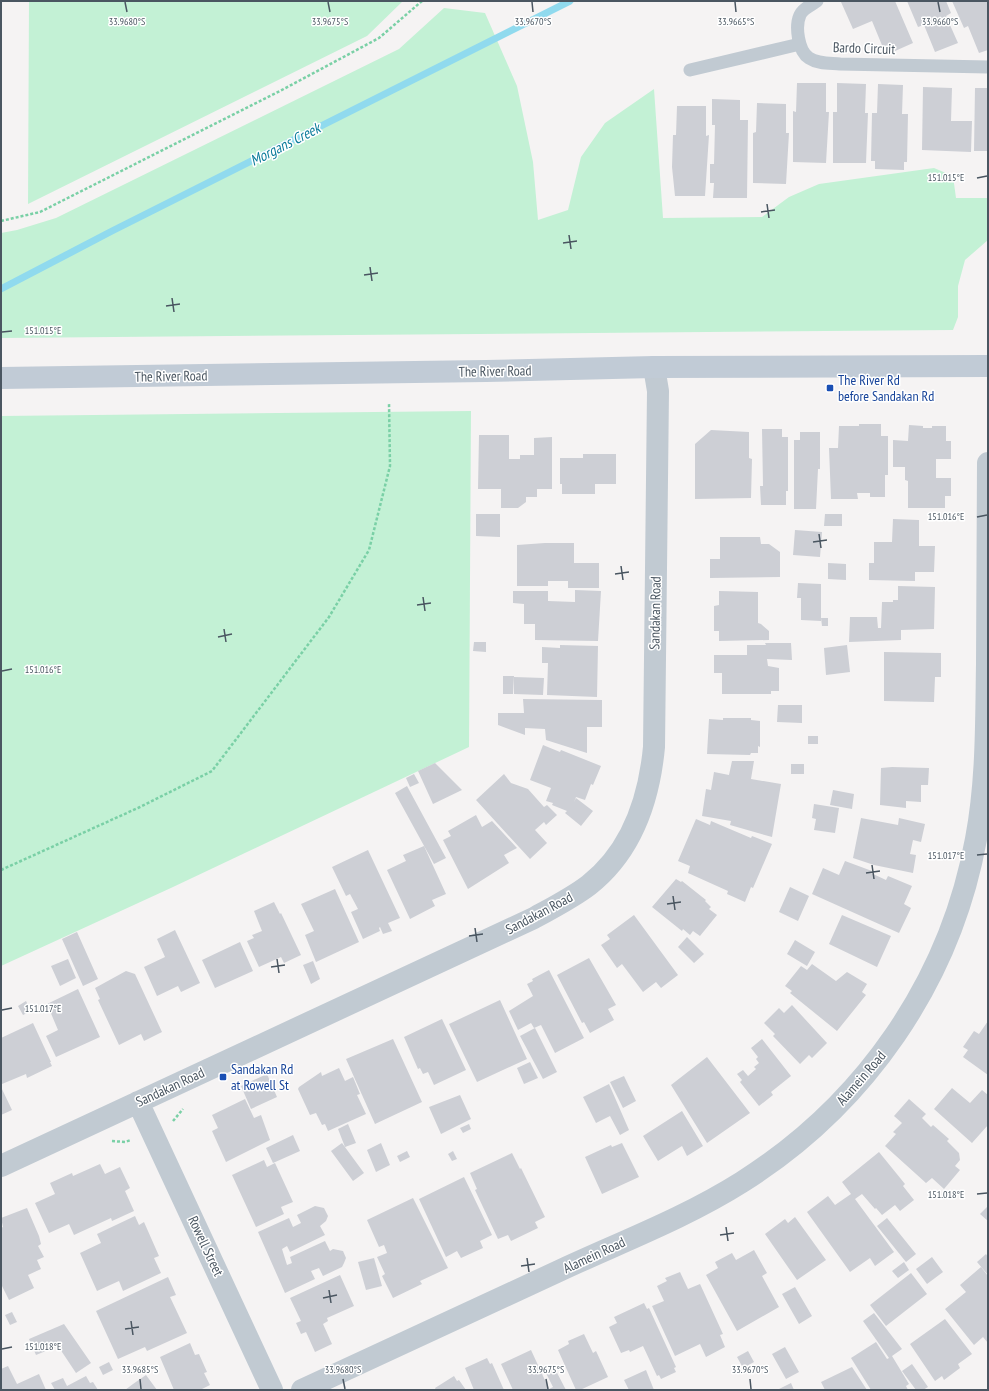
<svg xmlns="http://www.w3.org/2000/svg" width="989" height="1391" font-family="'PT Sans Narrow',sans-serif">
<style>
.green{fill:#c3f1d5}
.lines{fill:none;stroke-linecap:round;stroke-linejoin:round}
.stream{stroke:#90daee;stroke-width:7}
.building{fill:#cdcfd5}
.path{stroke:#7ad0a6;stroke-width:2.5;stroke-dasharray:3 2;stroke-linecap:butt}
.lane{stroke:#c1cad2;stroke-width:13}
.street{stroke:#c1cad2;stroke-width:22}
.secondary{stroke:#c1cbd6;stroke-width:22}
.ticks{fill:none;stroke:#4a5661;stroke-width:1.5}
.transit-dot{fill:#1a4fb4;stroke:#fff;stroke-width:1.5}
.labels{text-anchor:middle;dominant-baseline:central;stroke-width:3;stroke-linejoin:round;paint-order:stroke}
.street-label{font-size:14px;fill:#4a5661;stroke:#fff}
.transit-label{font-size:14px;fill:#164399;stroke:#fff;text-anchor:start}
.water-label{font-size:15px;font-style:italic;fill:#0c7c9b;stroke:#fff}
.ticks-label{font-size:10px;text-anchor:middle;fill:#4a5661;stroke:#fff;stroke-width:3;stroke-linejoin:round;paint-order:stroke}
</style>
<rect width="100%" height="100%" fill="#f5f3f3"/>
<path class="green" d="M29,1H403L367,36L28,204Z
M444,8L485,13L517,86L533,162L538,220L568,210L581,157L605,123L654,89L663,218L762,217L789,197L819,184L934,168L953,176L956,198H988V240L965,260L958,286V317L953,330L1,338V233L17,230L56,218L399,49Z
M471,411L469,747L173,887L1,966V416Z"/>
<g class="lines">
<path class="stream" d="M1,289L112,231L570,1"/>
</g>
<path class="building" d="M843,1H895L913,43L886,55L872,21L853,29L841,2Z
M907,1H946L951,13L946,16L958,43L935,52L924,25L918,27Z
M952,1H988V50L979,53L968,26L964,28Z
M797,83H826V112H829L826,163L793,162V111L796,112Z
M837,83L866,84L865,113H868L866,163H833V112H837Z
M878,84L903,85L902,114H908L907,162H904V170L875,169V161H871L872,113H877Z
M923,87L952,88L951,121H972L971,152L922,150Z
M975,88H988V151H974Z
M712,99L740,100V120H748L747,198H713L714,183H710V164H714L715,125H712Z
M757,103L786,104V133H789L786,184L753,183V133L756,132Z
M677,106H706V136L709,135L705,196H675L672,167L673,135H676Z
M859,424H881V436H888V475H885V497H870V493H857L858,499H831L829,448H838L839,426H859Z
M909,425L923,426V428H932V426H946V441H951V459H936V478H951V496H945V508H908V481L905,480V467H893V440L908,441Z
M762,429H782V437H788V491H786V505H761L760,486H763Z
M711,430L749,432V458L752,459L751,498L695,499V444Z
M800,432H820V469H818L816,509H794V440H800Z
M479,435H509V459H520V455H534V438L552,437V489H537V497H526V502L518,508H501V489H478Z
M583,454H616V484H595V494H562V484H560V458H583Z
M476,514H500V537L476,536Z
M825,514H842V526H824Z
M893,519L919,520V546H935L934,572H915V581L869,580V563H874V542H892Z
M795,530L822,532L820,557L793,555Z
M720,537H760L761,544H769L780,552V577L710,578V559H720Z
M545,543H574V563H599V588H568V581H548V586H517V545Z
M828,563L846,564V580L828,579Z
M798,583L821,584V621L801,620V598H797Z
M898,586L935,587L934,629L901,630V640L849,642L850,617H877L878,628H881L882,602H893V600H898Z
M575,590L601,591L598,641L535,640V624H524V604L513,603V591H548V601L575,602Z
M719,591L758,592V623L761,624L769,631V640L719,641V631H714V606L719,605Z
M821,618H828V626H822Z
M474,642H486V652L473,651Z
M765,643H791L792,660L767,659L768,666L779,668V691H771V694H722V673H714V655H747V645H766Z
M560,645L598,646L597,697L547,695L548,663H542V647L560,648Z
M847,645L850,672L826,675L824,648Z
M884,652L941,653V677H935L934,702L884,701Z
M503,676H514L513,694H503Z
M514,677L544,678L543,695L514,694Z
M523,699L602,700V727H587V753L546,740L545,729L525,728V735L498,725V713H524Z
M778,705H802V723L777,722Z
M723,718H751V720L760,721V747L758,746V753H751L750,755L707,754L709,719L723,720Z
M808,736H818V744H808Z
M543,745L560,752L561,750L601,766L593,785L591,784L585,800L576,797L574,802L576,798L593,811L581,826L565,813L567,811L552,805L553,803L546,801L551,788L530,780Z
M732,761H754L751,779L781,784L772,837L730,825L731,821L702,816L706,789L711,790L714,772L729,775Z
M435,763L462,790L433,804L418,771Z
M791,764H804V774H791Z
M892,767L929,768L928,785H921V802L906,801V808L880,805L881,768Z
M414,774L419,783L410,787L406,778Z
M504,774L511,783L528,789L544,807L547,805L557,815L546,825L544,822L535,830L547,843L530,859L476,800Z
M407,786L446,858L434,864L395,793Z
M833,790L854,794L852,809L830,805Z
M814,804L839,808L835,833L814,830L816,819L812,818Z
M476,815L482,827L492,821L517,848L504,855L509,863L468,889L443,840L451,836L448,831Z
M861,818L898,825L899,818L925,824L921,842L913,840L910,854L916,855L913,873L874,865L853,858Z
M696,819L710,825L711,821L751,838L752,836L772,844L753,888L751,887L745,902L727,894L728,891L688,873L690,866L678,861Z
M424,846L446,894L432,900L435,906L410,919L387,870L406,861L403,855Z
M368,850L400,918L388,923L392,931L383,934L380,927L379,928L380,931L363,939L351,912L358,909L350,894L346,896L332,867Z
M845,861L872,871L871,873L886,880L888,876L912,886L904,904L911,908L899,933L812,894L823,868L839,875Z
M676,879L681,882L682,881L706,900L705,901L711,907L709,909L717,915L700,936L693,931L690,935L683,929L682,931L652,907Z
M790,887L809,896L798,921L779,912Z
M335,889L359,942L316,962L305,935L314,931L301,904Z
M274,902L280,914L281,913L301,955L284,963L281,957L259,967L247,941L254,938L252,935L262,931L254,911Z
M634,915L678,975L661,988L656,982L643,992L622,964L617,968L601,945L610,939L607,935Z
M842,915L891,936L877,967L829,944Z
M175,930L200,983L181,992L178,986L157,996L144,967L165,957L157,939Z
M77,932L98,979L83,986L62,939Z
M687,937L704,954L694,963L678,947Z
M795,940L815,952L807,966L787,954Z
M240,942L253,971L215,988L202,960Z
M589,958L616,1005L608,1009L614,1020L590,1033L584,1022L582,1023L557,975Z
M68,959L76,978L60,986L51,966Z
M313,961L320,979L311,984L303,965Z
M812,964L836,981L847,972L867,984L862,992L866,995L837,1031L790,993L792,991L785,986L801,966L807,970Z
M549,970L584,1038L555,1053L541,1025L534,1028L531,1023L518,1030L509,1011L533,996L527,984L533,981L532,979Z
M126,971L135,974L162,1032L144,1041L141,1034L119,1045L98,1000L100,999L95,988Z
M78,989L100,1037L56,1057L46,1036L58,1030L47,1004Z
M500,1000L527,1059L477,1082L449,1024Z
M26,1001L31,1011L23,1015L18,1006Z
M792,1005L827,1043L812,1058L809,1055L800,1064L773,1036L775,1034L764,1023L779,1008L784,1013Z
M442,1019L466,1070L434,1085L428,1072L423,1074L420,1068L418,1069L404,1037Z
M988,1021V1075L963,1057L968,1050L963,1047L974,1031L979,1034Z
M33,1023L51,1062H50L52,1066L27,1078L26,1074L2,1084L1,1038Z
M535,1028L557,1072L543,1079L520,1036Z
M393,1039L422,1102L375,1124L346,1059Z
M762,1039L791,1076L771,1092L773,1095L759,1106L740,1082L742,1080L737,1074L743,1070L748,1076L756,1069L754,1067L759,1063L756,1059L758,1057L751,1048Z
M707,1057L750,1113L707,1143L671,1085Z
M530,1062L538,1078L524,1084L517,1068Z
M339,1068L345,1081L353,1077L360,1094L357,1095L366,1114L328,1131L325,1124L322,1125L316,1113L310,1115L298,1089L299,1087L321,1072L322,1076Z
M267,1074L277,1097L251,1109L241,1086Z
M624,1076L636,1101L623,1108L610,1082Z
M609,1084L629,1130L620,1135L610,1116L596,1123L583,1097Z
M1,1087L12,1110L1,1115Z
M952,1088L970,1103L982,1090L988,1095V1125L972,1143L934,1109Z
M460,1095L471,1119L441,1134L429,1107Z
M245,1099L254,1118L261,1115L270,1140L226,1162L212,1131L218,1128L212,1115Z
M909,1099L926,1114L922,1118L931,1127L933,1125L949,1139L947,1141L959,1153L960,1160L955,1166L960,1170L944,1189L932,1178L926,1183L885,1146L896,1134L893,1132L902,1123L894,1116Z
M682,1111L703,1146L687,1156L682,1146L658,1161L643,1136Z
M348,1124L356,1143L345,1147L338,1129Z
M469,1124L471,1129L463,1133L460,1128Z
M293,1135L300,1151L273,1163L266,1148Z
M342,1143L364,1173L353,1181L331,1151Z
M381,1143L390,1165L376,1172L367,1150Z
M622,1143L639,1177L602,1194L585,1157L611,1145L612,1147Z
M407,1151L410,1157L400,1162L397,1156Z
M453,1151L457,1159L452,1161L448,1154Z
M879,1152L905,1184L903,1186L914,1200L900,1211L895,1205L882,1215L876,1208L875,1209L862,1194L855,1199L894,1252L875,1266L870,1258L850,1272L807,1212L828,1196L835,1205L851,1194L842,1182Z
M512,1153L520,1169L521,1168L545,1217L535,1222L538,1228L511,1241L508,1235L498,1239L475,1190L477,1189L470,1173Z
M264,1160L267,1167L275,1163L293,1202L281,1207L284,1214L256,1227L232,1175Z
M100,1164L105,1174L120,1167L130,1188L125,1191L134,1211L112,1221L111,1218L74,1235L69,1224L49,1233L35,1203L55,1194L50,1183L72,1173L73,1176Z
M464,1177L492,1235L480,1241L483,1248L461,1258L457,1251L446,1257L419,1199Z
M413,1198L448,1268L420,1281L422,1284L393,1298L382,1276L385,1274L377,1257L387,1253L384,1245L379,1247L367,1220Z
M315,1206L324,1208L328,1216L326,1221L320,1226L325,1235L290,1252L287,1246L282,1249L287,1265L292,1263L290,1257L325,1241L330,1251L333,1249L343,1251L346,1258L344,1263L342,1267L323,1276L319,1268L311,1271L315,1279L285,1293L258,1232L289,1218L293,1227L301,1223L297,1215Z
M988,1206V1221L980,1214Z
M27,1208L39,1236L41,1244L38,1246L44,1257L37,1260L41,1269L28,1275L34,1288L9,1300L1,1284V1228L3,1227L1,1218Z
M135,1216L139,1225L144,1222L159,1256L154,1258L161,1273L123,1291L119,1281L97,1291L80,1253L101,1243L97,1234Z
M795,1217L826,1260L797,1280L765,1234L785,1219L788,1223Z
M887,1218L916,1254L906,1262L877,1226Z
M754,1250L767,1273L762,1276L779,1307L737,1331L706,1275L718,1268L715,1262L732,1253L736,1260Z
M986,1254L988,1257V1275L977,1262Z
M932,1257L943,1272L927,1284L916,1269Z
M374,1258L382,1286L366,1290L358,1262Z
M904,1262L909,1270L898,1278L892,1271Z
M981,1267L988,1276V1343L983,1337L974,1345L945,1309L966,1292L960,1285Z
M680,1272L688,1289L700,1284L723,1334L720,1335L725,1347L706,1357L700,1344L675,1356L652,1306L664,1301L657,1286L667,1281L665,1278Z
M911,1273L927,1294L886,1326L870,1305Z
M340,1275L354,1306L327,1318L328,1321L323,1324L332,1344L315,1352L306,1332L301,1334L296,1323L301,1321L290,1298Z
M168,1277L176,1295L170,1297L187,1333L147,1351L145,1347L118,1359L96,1311Z
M795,1287L812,1316L799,1324L782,1294Z
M644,1303L647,1309L649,1308L676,1367L674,1368L676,1372L661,1379L659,1375L657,1376L643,1346L630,1352L629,1350L621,1353L609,1327L617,1323L614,1317Z
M12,1312L17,1322L10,1325L5,1315Z
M874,1313L902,1349L892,1356L909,1384L906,1386L908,1390H871L851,1358L876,1342L887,1359L889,1358L863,1321Z
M945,1319L972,1354L958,1364L960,1368L944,1380L942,1376L935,1381L910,1344Z
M64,1324L91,1363L76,1373L58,1346L36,1355L29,1339Z
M584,1334L593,1353L596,1351L608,1377L580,1390H576L558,1350L569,1344L568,1341Z
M190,1343L195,1355L199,1354L207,1372L204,1373L210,1385L200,1390H174L160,1357Z
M785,1347L799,1372L786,1379L772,1354Z
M531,1350L549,1389L553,1387L546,1373L555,1369L566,1390H513L501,1364Z
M748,1351L754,1362L743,1368L737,1357Z
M487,1358L490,1364L492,1363L504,1390H474L465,1368Z
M109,1362L113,1370L103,1375L99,1367Z
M912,1364L928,1387L923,1390H916L902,1371Z
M8,1366L17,1384L39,1374L46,1390H1V1369Z
M852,1367L867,1390H825L821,1382Z
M646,1370L654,1390H629L624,1380Z
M146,1375L157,1390H125L133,1384Z
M86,1376L90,1383L93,1382L98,1390H55L51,1383L63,1378L67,1386Z
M454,1376L457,1381L459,1380L466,1390H436L435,1388Z
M791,1383L794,1390H777Z"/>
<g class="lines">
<path class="path" d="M1,221L40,212L280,91L379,38L422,1
M1,870L140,807L212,771L329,617L369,550L390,466L389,403
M173,1121L183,1109
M112,1141L125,1142L131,1140"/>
<path class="lane" d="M817,1C812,5 803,8 800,15C795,26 798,51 809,58C818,64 830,63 840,64L988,67
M690,70L800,44"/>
<path class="street" d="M138,1102L272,1390
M1,1166L534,918C552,908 572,898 589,885C632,851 649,800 654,747L658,391L654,367
M302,1390C388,1350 474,1310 561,1270C621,1242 685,1218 742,1182C864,1105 950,982 976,839C987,781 986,722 987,664C987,597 988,530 988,463"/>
<path class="secondary" d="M1,378L486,371L654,367L988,366"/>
</g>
<path class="ticks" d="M125,2L127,12M328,2L330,12M532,2L533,12M735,2L736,12M938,2L940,12M977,178L987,176M767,204L769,218M761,212L775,210M569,235L571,249M563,243L577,241M370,267L372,281M364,275L378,273M172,298L174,312M166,306L180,304M2,332L12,331M977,517L987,515M819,534L821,548M813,542L827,540M621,566L623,580M615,574L629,572M423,597L425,611M417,605L431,603M224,629L226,642M218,637L232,634M2,671L12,669M977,855L987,854M872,865L874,879M866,873L880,871M673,896L675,910M667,904L681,902M475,928L477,942M469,936L483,934M277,959L279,973M271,967L285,965M2,1010L12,1008M977,1194L987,1193M726,1227L728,1241M720,1235L734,1233M527,1258L529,1272M521,1266L535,1264M329,1290L331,1303M323,1298L337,1295M131,1321L133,1335M125,1329L139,1327M2,1349L12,1347M140,1379L141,1389M343,1379L345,1389M546,1379L548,1389M750,1379L751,1389"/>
<g class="transit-dot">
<rect x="826" y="384" width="8" height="8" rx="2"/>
<rect x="219" y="1073" width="8" height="8" rx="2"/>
</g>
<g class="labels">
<g class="street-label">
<text transform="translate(864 48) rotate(2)">Bardo Circuit</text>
<text transform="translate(495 371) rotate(-1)">The River Road</text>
<text transform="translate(171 376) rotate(-1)">The River Road</text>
<text transform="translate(655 613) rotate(-89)">Sandakan Road</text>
<text transform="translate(539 913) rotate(-28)">Sandakan Road</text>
<text transform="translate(861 1078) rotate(-49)">Alamein Road</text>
<text transform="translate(170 1087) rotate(-25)">Sandakan Road</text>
<text transform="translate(206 1246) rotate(65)">Rowell Street</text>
<text transform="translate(594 1255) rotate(-25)">Alamein Road</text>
</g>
<g class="transit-label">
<text x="838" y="380">The River Rd<tspan x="838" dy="16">before Sandakan Rd</tspan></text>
<text x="231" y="1069">Sandakan Rd<tspan x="231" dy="16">at Rowell St</tspan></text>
</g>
<g class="water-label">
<text transform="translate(285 144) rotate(-27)">Morgans Creek</text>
</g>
</g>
<g class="ticks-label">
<text x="127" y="25">33.9680°S</text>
<text x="330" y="25">33.9675°S</text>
<text x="533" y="25">33.9670°S</text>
<text x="736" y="25">33.9665°S</text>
<text x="940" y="25">33.9660°S</text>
<text x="946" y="181">151.015°E</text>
<text x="43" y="334">151.015°E</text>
<text x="946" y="520">151.016°E</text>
<text x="43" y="673">151.016°E</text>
<text x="946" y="859">151.017°E</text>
<text x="43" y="1012">151.017°E</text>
<text x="946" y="1198">151.018°E</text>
<text x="43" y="1350">151.018°E</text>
<text x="140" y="1373">33.9685°S</text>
<text x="343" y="1373">33.9680°S</text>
<text x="546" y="1373">33.9675°S</text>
<text x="750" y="1373">33.9670°S</text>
</g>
<rect width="989" height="1391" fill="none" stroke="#4a5661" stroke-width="4"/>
</svg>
